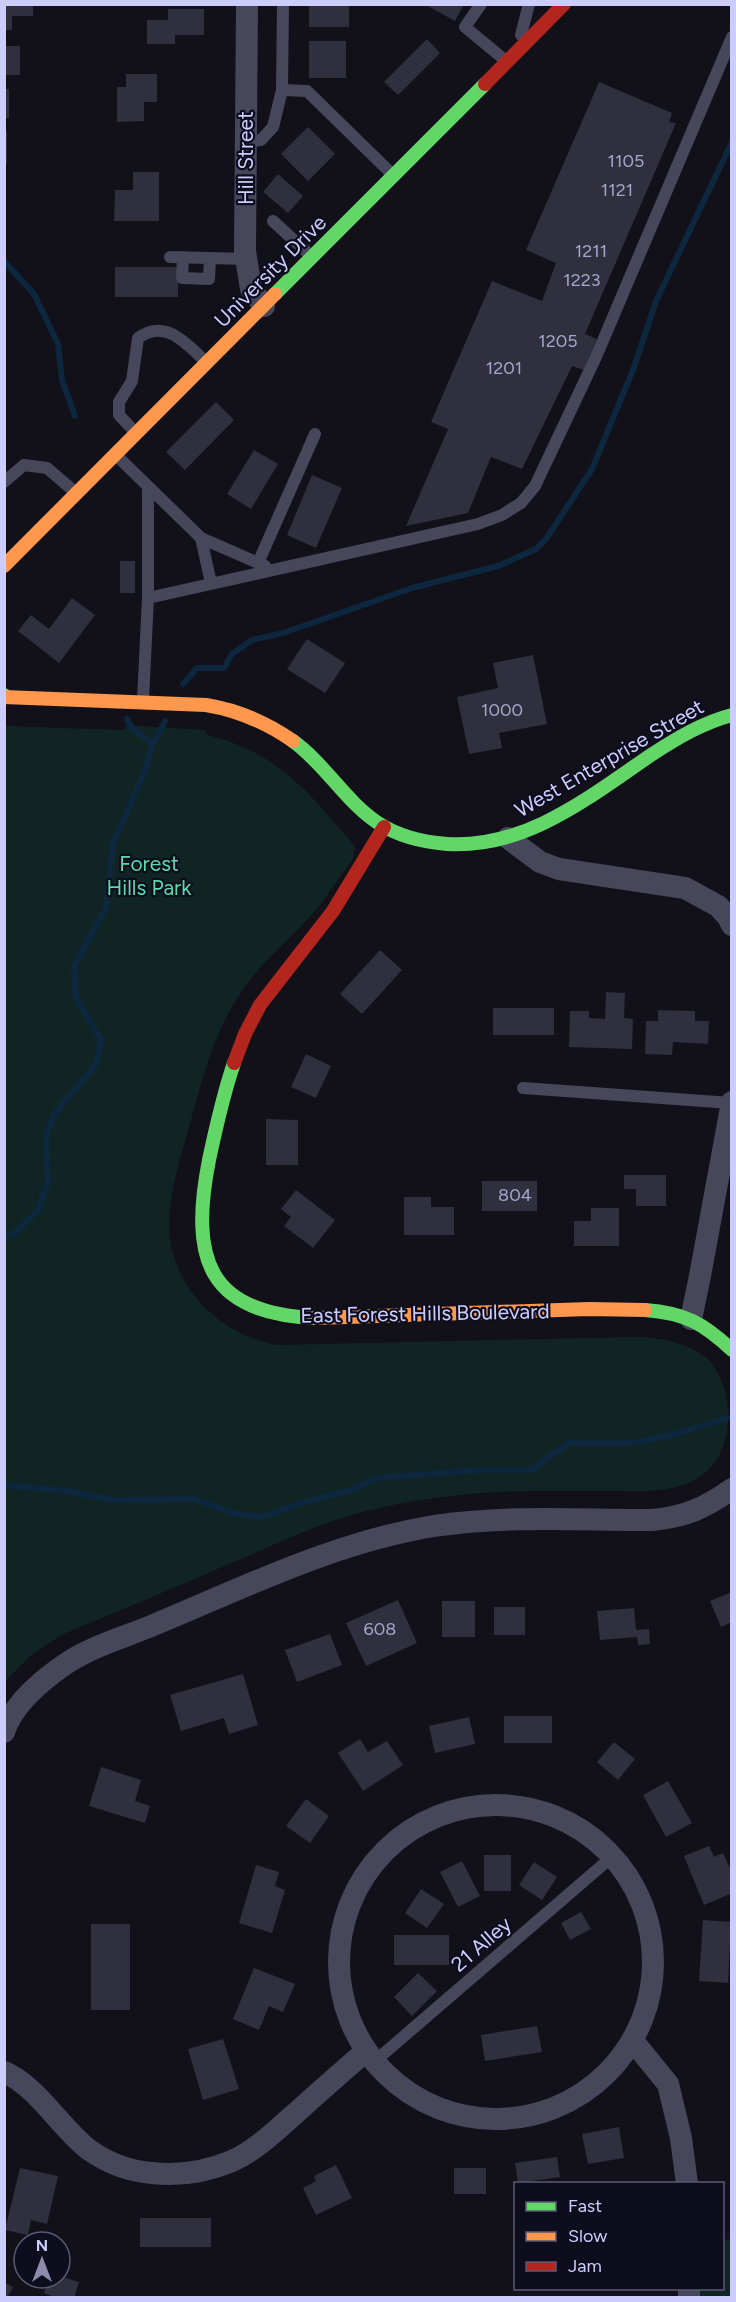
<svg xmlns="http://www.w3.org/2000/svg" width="736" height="2302" font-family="Figtree,sans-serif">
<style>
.green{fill:#102523}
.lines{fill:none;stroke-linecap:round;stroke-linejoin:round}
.stream{stroke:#0d273e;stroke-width:6}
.building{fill:#2f2f3d}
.lane{stroke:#46475b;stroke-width:12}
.street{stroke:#46475b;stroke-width:22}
.fast{stroke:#63d668;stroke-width:14}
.slow{stroke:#ff974d;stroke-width:14}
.jam{stroke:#b3261e;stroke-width:14}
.labels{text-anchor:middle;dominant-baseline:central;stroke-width:4.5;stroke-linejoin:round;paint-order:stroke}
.number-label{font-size:18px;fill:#a5a6cd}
.street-label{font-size:21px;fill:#cccdfd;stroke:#0e0d1e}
.park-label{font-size:21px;fill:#5bdaaa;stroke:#0e0d1e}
</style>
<rect width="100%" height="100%" fill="#12111a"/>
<path class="green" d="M127,725L205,730L207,735C263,749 295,776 331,819C339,829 348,836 355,847L353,859C338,879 324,902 307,920C280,949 256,966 235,1002C213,1037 203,1077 192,1116C184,1147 173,1178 170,1209C162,1277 212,1333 277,1345L634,1337C660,1337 690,1343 710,1361C736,1393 736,1454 698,1478C671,1494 640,1491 610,1491C572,1491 534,1490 497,1492C445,1495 395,1502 345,1517C308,1528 272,1546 236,1561C178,1586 119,1611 61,1635L30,1656L5,1681V726L124,730Z
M731,2239V2297L700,2298V2289L722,2288L723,2240Z"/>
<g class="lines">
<path class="stream" d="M4,261L34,294L58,344L62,380L75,416
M183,684L197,668H224L232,654L252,640L283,633L412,588L498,566L536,549L546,539L592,469L633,370L656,301L732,142
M127,719L132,728L153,744
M4,1237L13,1234L38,1211L48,1182L46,1135L55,1113L96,1064L101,1040L76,998L74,966L106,908L113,844L143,775L153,744L165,721
M4,1485L66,1491L114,1500L194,1499L232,1513L262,1517L301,1503L351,1490L377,1478L479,1470H532L568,1443H632L672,1435L727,1418"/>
</g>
<path class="building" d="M4,4H33V16H12V30H4Z
M309,4H349V27H309Z
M424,4H464L455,21Z
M168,9H204V35H175V44H147V20H168Z
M427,39L440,53L398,95L384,82Z
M309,41H346V78H309Z
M4,46H20V75H4Z
M126,74H157V102H144V121L117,122V87H126Z
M599,82L672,113L669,122L676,123L585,334L597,339L584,370L572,366L522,469L491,457L468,513L406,526L448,429L431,422L492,281L542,301L556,263L526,250Z
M4,89H9V118H4Z
M308,127L335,154L308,181L281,154Z
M4,131H7V163H4Z
M133,172H159V221H114L115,190H133Z
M278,174L303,196L288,213L263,192Z
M115,267H178V297H115Z
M216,402L234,420L185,470L166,452Z
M254,450L278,464L251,509L227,494Z
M312,475L342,488L316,548L287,535Z
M120,561H135V593H120Z
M72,598L95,615L59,663L18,631L31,615L49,629Z
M307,639L345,663L325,693L287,669Z
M533,655L547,724L499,733L502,748L469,754L457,697L498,688L493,663Z
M380,950L402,970L362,1014L340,994Z
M606,992L625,993L624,1018L633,1019L632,1049L569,1047L570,1011H589V1018L605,1019Z
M493,1008H554V1035H493Z
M658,1010L695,1011V1021H709L708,1044L673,1042L672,1055L645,1054L646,1021H658Z
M306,1054L331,1066L316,1098L291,1087Z
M266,1119L298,1120V1165H266Z
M624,1175H666V1206H636V1189H624Z
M482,1181H537V1211H482Z
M296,1190L335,1220L313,1248L284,1226L291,1217L281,1209Z
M404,1197H431V1207H454V1235H404Z
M591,1208H619V1246H574V1221H591Z
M732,1592V1622L721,1627L710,1601Z
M398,1600L417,1643L366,1666L346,1623Z
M442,1601H475V1637H442Z
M494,1607H525V1635H494Z
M634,1608L636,1630L649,1629L650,1644L638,1645L637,1637L600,1640L597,1611Z
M330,1634L342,1665L297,1682L285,1650Z
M243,1674L258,1725L229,1734L224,1718L181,1731L170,1695Z
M504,1716H552V1743H504Z
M469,1717L475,1744L435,1753L429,1726Z
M360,1739L368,1752L387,1741L403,1765L363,1791L338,1753Z
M614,1742L635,1759L618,1780L597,1762Z
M101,1767L141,1780L135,1801L150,1806L145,1823L89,1806Z
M668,1781L692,1823L666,1837L643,1795Z
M306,1799L329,1816L310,1843L286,1826Z
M709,1846L714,1857L723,1853L732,1873V1893L704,1905L684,1856Z
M484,1855H511V1891H484Z
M462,1861L480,1896L458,1907L440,1872Z
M534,1862L557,1877L542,1900L519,1885Z
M256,1865L279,1872L275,1886L285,1890L272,1933L239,1923Z
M421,1889L444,1904L427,1928L405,1913Z
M581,1912L591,1929L570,1940L561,1923Z
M703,1920L731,1922L728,1983L699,1981Z
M91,1924H130V2010H91Z
M394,1935H449V1965H394Z
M254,1968L295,1984L283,2012L269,2006L259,2030L233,2019Z
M418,1973L437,1991L412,2016L394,1997Z
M537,2026L542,2052L485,2061L481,2035Z
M223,2039L239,2089L203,2100L188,2049Z
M619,2127L624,2158L588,2164L582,2134Z
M557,2157L560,2177L518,2183L515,2163Z
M336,2165L352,2198L316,2215L303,2188L316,2181L314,2176Z
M20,2168L58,2176L47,2224L31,2220L28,2235L5,2230Z
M454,2168H486V2194H454Z
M140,2218H211V2247H140Z
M60,2276L79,2282L74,2298H57L44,2293L49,2278H60Z
M4,2282L13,2287L7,2298H4Z"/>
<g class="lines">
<path class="lane" d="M481,4L465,27L506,61
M521,35L529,4
M282,90L283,4
M246,142L261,140L273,127L282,90L307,91L392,174
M273,221L312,257
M170,257L246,259
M183,257L182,278L209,279L210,258
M135,432L119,415V402L132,381L138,338C165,318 186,343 206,362
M117,456L201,538L211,583
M4,482L24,465L47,468L75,492
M201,538L265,566
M258,563L315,434
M148,598L478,524L502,515L521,503L535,486L596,357L732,37
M143,700L148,598V487
M523,1088L731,1103
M374,2062L613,1856"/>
<path class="street" d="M247,4L245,251L251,289L264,306
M508,838L540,862L559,869L685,888L718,906L728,917L732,925
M691,1319L700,1276L732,1102
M4,1732C13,1704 41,1681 64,1665C91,1646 126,1637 156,1624C247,1586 336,1542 434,1526C505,1515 581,1520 652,1520C685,1517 705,1508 732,1489
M339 1962a157 157 0 1 1 314 0a157 157 0 1 1-314 0Z
M633,2041L668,2084L681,2138L687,2184
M4,2072C37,2086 60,2127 88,2149C107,2163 129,2171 152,2173C179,2176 206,2172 232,2161C257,2150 277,2129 297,2112C320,2091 343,2071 366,2051
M689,2298V2288"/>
<path class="fast" d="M275,294L485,84
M4,695L7,697
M293,741C325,764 345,801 378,823C398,836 422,842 447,844C526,849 589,797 651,755C677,738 702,723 732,715
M234,1063C223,1095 216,1127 209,1160C190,1257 206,1314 316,1318
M645,1310C685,1313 703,1323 732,1350"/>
<path class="slow" d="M4,566L275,294
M4,697L206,705C237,710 267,723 293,741
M316,1318L589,1309L645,1310"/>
<path class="jam" d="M485,84L564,4
M234,1063L245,1034L260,1005L333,911L384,827"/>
</g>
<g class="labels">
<g class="number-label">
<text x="626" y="161">1105</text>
<text x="617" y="190">1121</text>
<text x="591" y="251">1211</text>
<text x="582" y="280">1223</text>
<text x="558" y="341">1205</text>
<text x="504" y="368">1201</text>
<text x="502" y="710">1000</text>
<text x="515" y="1195">804</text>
<text x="380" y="1629">608</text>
</g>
<g class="street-label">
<text transform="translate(245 158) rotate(-90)">Hill Street</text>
<text transform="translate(270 271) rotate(-45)">University Drive</text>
<text transform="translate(609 758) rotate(-30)">West Enterprise Street</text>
<text transform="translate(425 1313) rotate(-1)">East Forest Hills Boulevard</text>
<text transform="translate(481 1944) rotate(-41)">21 Alley</text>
</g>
<g class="park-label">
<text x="149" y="863">Forest<tspan x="149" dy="24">Hills Park</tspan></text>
</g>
</g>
<rect width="736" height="2302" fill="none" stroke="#cccdfd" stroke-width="12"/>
<rect x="514" y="2182" width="210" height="108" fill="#0e0d1e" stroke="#5a5a77" stroke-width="1.5"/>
<rect x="526" y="2202" width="30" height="9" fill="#63d668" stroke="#5a5a77" stroke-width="1.5"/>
<text x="568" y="2212" font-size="18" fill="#cccdfd">Fast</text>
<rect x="526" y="2232" width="30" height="9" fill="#ff974d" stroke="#5a5a77" stroke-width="1.5"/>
<text x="568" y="2242" font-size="18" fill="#cccdfd">Slow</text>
<rect x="526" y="2262" width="30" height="9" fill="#b3261e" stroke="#5a5a77" stroke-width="1.5"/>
<text x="568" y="2272" font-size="18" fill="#cccdfd">Jam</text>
<g transform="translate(42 2260)"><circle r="28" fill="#0e0d1e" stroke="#5a5a77" stroke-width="1.5"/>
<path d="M0-4.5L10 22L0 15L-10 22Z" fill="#8b8bae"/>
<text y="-9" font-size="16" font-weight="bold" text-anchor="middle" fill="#cccdfd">N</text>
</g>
</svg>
